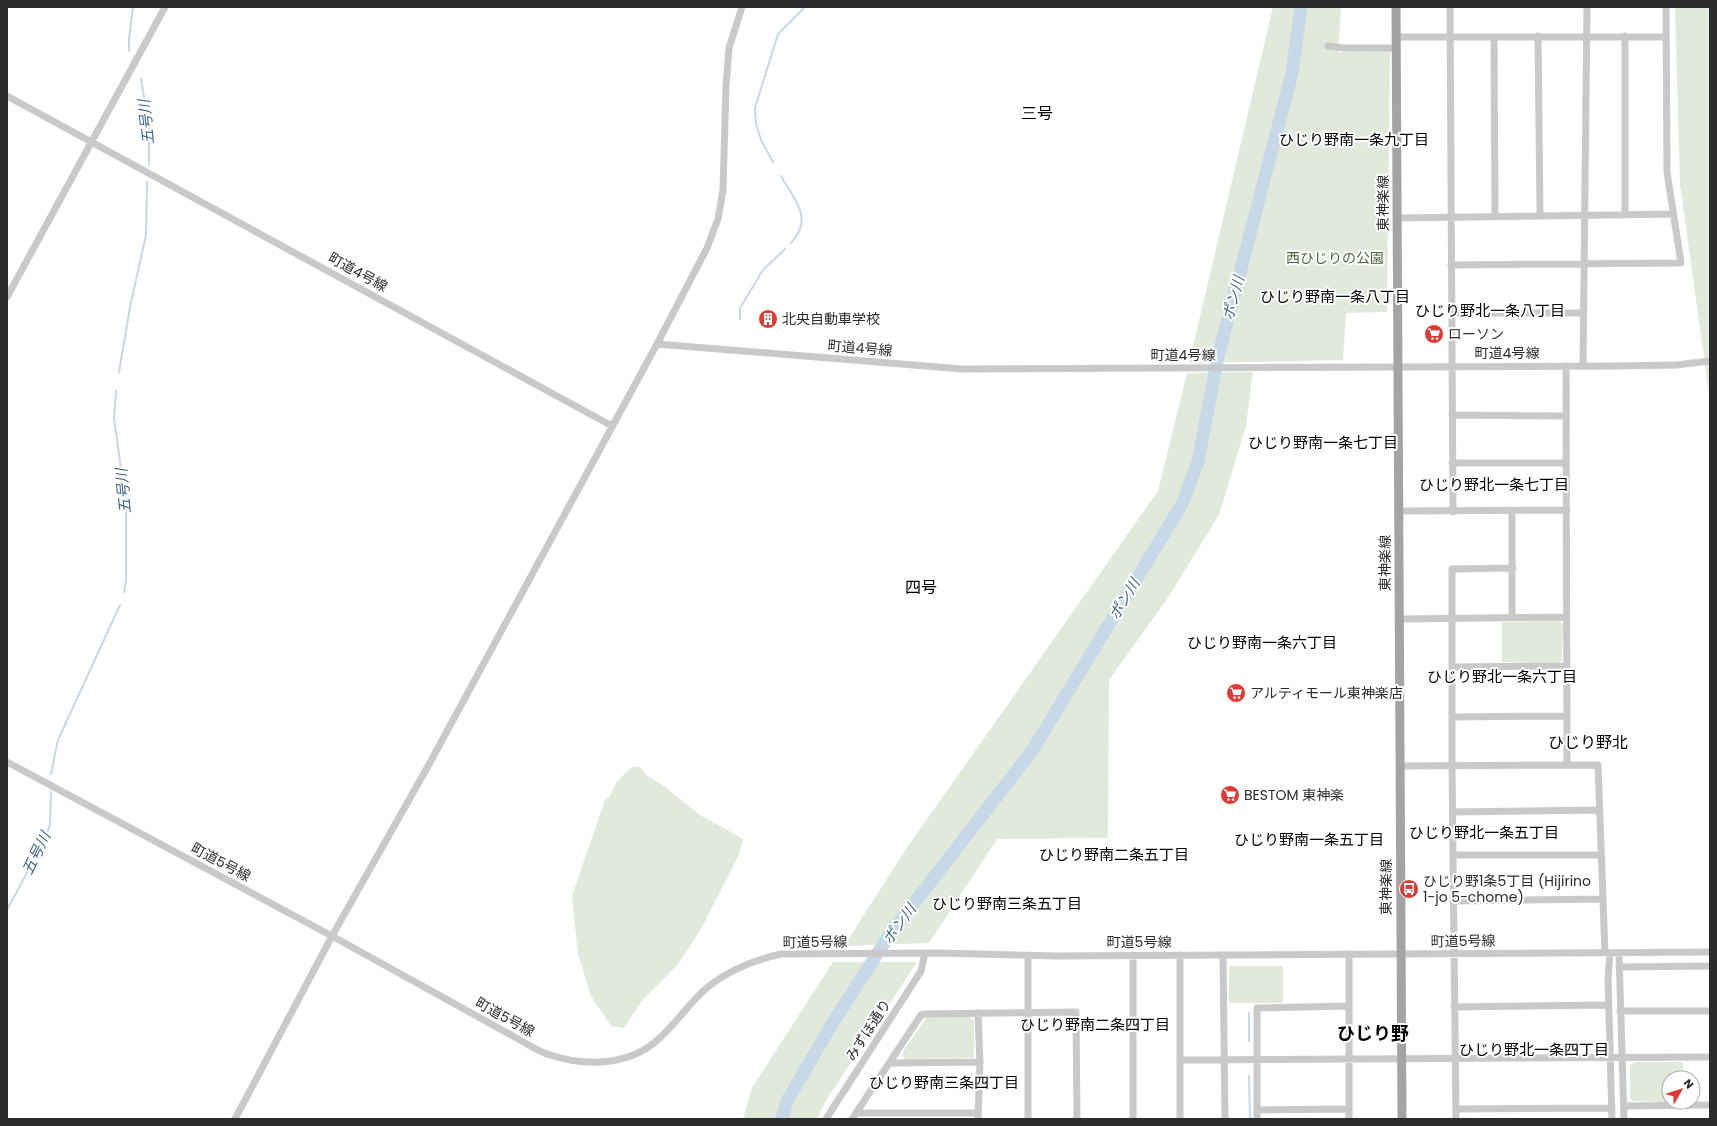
<svg xmlns="http://www.w3.org/2000/svg" width="1717" height="1126" font-family="Poppins,'Noto Sans JP',sans-serif">
<style>
.green{fill:#e1eada}
.lines{fill:none;stroke-linecap:round;stroke-linejoin:round}
.stream{stroke:#c7d8e9;stroke-width:2}
.river{stroke:#c7d8e9;stroke-width:13}
.minor{stroke:#c9c9c9;stroke-width:7}
.major{stroke:#a4a4a4;stroke-width:9}
.labels{text-anchor:middle;dominant-baseline:central;stroke-width:4;stroke-linejoin:round;paint-order:stroke}
.street-label{font-size:14px;fill:#2c2c2c;stroke:#fff}
.park-label{font-size:14px;fill:#4b663c;stroke:#fff}
.poi-label{font-size:14px;fill:#2c2c2c;stroke:#fff;text-anchor:start}
.water-label{font-size:15px;font-style:italic;fill:#3e648b;stroke:#fff}
.neighbourhood-label{font-size:15px;fill:#000;stroke:#fff}
.quarter-label{font-size:16px;fill:#000;stroke:#fff}
.district-label{font-size:18px;font-weight:bold;fill:#000;stroke:#fff}
</style>
<rect width="100%" height="100%" fill="#fff"/>
<path class="green" d="M1273,7H1341L1338,52L1390,51L1387,312L1346,313L1343,360L1189,363Z
M1675,7H1710V401L1680,184Z
M1253,372L1246,426L1219,515L1167,599L1109,680L1108,838L997,839L929,943L844,946L906,849L1158,491L1187,373Z
M1559,621L1563,625L1562,660L1559,663L1502,662V622Z
M633,766L640,767L646,775L664,786L700,815L743,839L739,855L702,927L679,963L641,1002L624,1028L611,1026L591,996L578,954L572,896L605,800L610,796L617,781Z
M833,962H917L825,1102L817,1119H743L752,1088Z
M1229,966H1283V1003H1229Z
M969,1016L974,1021V1058L904,1059L902,1053L927,1017Z
M1634,1062H1683V1078H1669V1102L1633,1101L1630,1098V1066Z"/>
<g class="lines">
<path class="stream" d="M129,51V38L133,7
M141,79L149,129V165
M773,162L761,140L756,124L755,108L778,34L805,7
M781,176C795,201 814,218 791,243
M740,319V308L763,270L785,249
M119,372L130,307L146,235L147,182
M116,391L114,418L126,505V581L124,592
M51,774L58,740L120,605
M7,910L46,837L50,824L51,792
M1249,1013V1041
M1249,1076L1250,1119"/>
<path class="river" d="M782,1119L787,1101L832,1024L890,934L1032,751L1182,504L1198,462L1218,357L1292,73L1301,7"/>
<path class="minor" d="M1450,7L1453,512
M1538,36L1540,215
M1625,36V215
M1396,37H1666
M1494,37L1495,216
M1328,46L1344,48H1396
M7,96L612,426
M1397,218L1673,214
M1451,265L1681,263L1667,172L1666,7
M7,297L165,7
M1451,313H1583
M657,344L962,369L1617,366L1676,365L1710,361
M1566,366L1567,765
M1583,366L1587,7
M1452,415L1566,416
M1452,463H1566
M1399,511L1567,510
M1512,511V617
M1399,619L1566,617
M1452,667L1567,666
M1452,717L1567,716
M7,762L332,936L520,1040C529,1045 539,1052 550,1055C584,1066 625,1066 654,1043C675,1026 689,1002 709,986C731,969 754,960 781,954L938,953L1056,956L1710,952
M1400,766L1598,765L1605,953
M1453,812L1600,810
M1453,855H1601
M1453,901L1603,899
M1610,953L1608,979L1612,1119
M1619,953L1624,1119
M1349,954V1119
M1133,955V1119
M1223,955L1225,1119
M1028,956V1119
M1619,967L1710,966
M1454,1007L1609,1005
M1620,1011H1710
M1180,1060L1710,1057
M890,1063L980,1062
M1624,1106L1710,1105
M1456,1109L1612,1108
M1257,1110L1349,1109
M856,1113H978
M235,1119L332,936L427,768L657,344L707,248L718,219L723,190L726,86L729,48L742,7
M826,1119L921,971L925,953
M852,1119L921,1015L925,1014L1076,1012L1077,1119
M978,1119L980,1062L978,1013
M1180,1119V955
M1257,1119V1008L1349,1006
M1456,1119L1452,766V569L1513,568"/>
<path class="major" d="M1396,7L1402,1119"/>
</g>
<defs>
<g id="building-disc" transform="scale(1)"><circle r="9.5" fill="#de3b34" stroke="#fff"/><path d="M-4-6H4V6H1V3H-1V6H-4ZM-2.5-4.3h1.7v1.8h-1.7ZM.8-4.3h1.7v1.8H.8ZM-2.5-1h1.7V.8h-1.7ZM.8-1h1.7V.8H.8Z" fill="#fff"/></g>
<g id="supermarket-disc" transform="scale(1)"><circle r="9.5" fill="#de3b34" stroke="#fff"/><path d="M-6-5.5h2.5l.6 2H6L4.5 2H-2.5L-4.4-4H-6ZM-1.5 3.2a1.3 1.3 0 1 0 .1 0ZM3 3.2a1.3 1.3 0 1 0 .1 0Z" fill="#fff"/></g>
<g id="bus-disc" transform="scale(1)"><circle r="9.5" fill="#de3b34" stroke="#fff"/><path d="M-5-6H5V4H4V6H2V4H-2V6H-4V4H-5ZM-3.5-4V0h7V-4ZM-3.5 1.2v1.5H-2V1.2ZM2 1.2v1.5H3.5V1.2Z" fill="#fff"/></g>
</defs>
<g fill-rule="evenodd">
<use href="#building-disc" x="768" y="319"/>
<use href="#supermarket-disc" x="1434" y="334"/>
<use href="#supermarket-disc" x="1236" y="693"/>
<use href="#supermarket-disc" x="1230" y="795"/>
<use href="#bus-disc" x="1409" y="889"/>
</g>
<g class="labels">
<g class="street-label">
<text transform="translate(1383 203) rotate(-90)">東神楽線</text>
<text transform="translate(358 272) rotate(29)">町道4号線</text>
<text transform="translate(860 348) rotate(5)">町道4号線</text>
<text x="1507" y="353">町道4号線</text>
<text x="1183" y="355">町道4号線</text>
<text transform="translate(1385 563) rotate(-90)">東神楽線</text>
<text transform="translate(221 862) rotate(28)">町道5号線</text>
<text transform="translate(1386 887) rotate(-90)">東神楽線</text>
<text transform="translate(1463 941) rotate(-1)">町道5号線</text>
<text transform="translate(815 942) rotate(-1)">町道5号線</text>
<text x="1139" y="942">町道5号線</text>
<text transform="translate(505 1017) rotate(29)">町道5号線</text>
<text transform="translate(868 1030) rotate(-57)">みずほ通り</text>
</g>
<g class="park-label">
<text x="1335" y="258">西ひじりの公園</text>
</g>
<g class="poi-label">
<text x="782" y="319">北央自動車学校</text>
<text x="1448" y="334">ローソン</text>
<text x="1250" y="693">アルティモール東神楽店</text>
<text x="1244" y="795">BESTOM 東神楽</text>
<text x="1423" y="881">ひじり野1条5丁目 (Hijirino<tspan x="1423" dy="16">1-jo 5-chome)</tspan></text>
</g>
<g class="water-label">
<text transform="translate(146 122) rotate(-96)">五号川</text>
<text transform="translate(1233 298) rotate(-75)">ポン川</text>
<text transform="translate(123 491) rotate(-95)">五号川</text>
<text transform="translate(1124 599) rotate(-59)">ポン川</text>
<text transform="translate(36 853) rotate(-64)">五号川</text>
<text transform="translate(899 924) rotate(-54)">ポン川</text>
</g>
<g class="neighbourhood-label">
<text x="1354" y="139">ひじり野南一条九丁目</text>
<text x="1335" y="296">ひじり野南一条八丁目</text>
<text x="1490" y="310">ひじり野北一条八丁目</text>
<text x="1323" y="442">ひじり野南一条七丁目</text>
<text x="1494" y="484">ひじり野北一条七丁目</text>
<text x="1262" y="642">ひじり野南一条六丁目</text>
<text x="1502" y="676">ひじり野北一条六丁目</text>
<text x="1484" y="832">ひじり野北一条五丁目</text>
<text x="1309" y="839">ひじり野南一条五丁目</text>
<text x="1114" y="854">ひじり野南二条五丁目</text>
<text x="1007" y="903">ひじり野南三条五丁目</text>
<text x="1095" y="1024">ひじり野南二条四丁目</text>
<text x="1534" y="1049">ひじり野北一条四丁目</text>
<text x="944" y="1082">ひじり野南三条四丁目</text>
</g>
<g class="quarter-label">
<text x="1037" y="113">三号</text>
<text x="921" y="587">四号</text>
<text x="1588" y="742">ひじり野北</text>
</g>
<g class="district-label">
<text x="1373" y="1033">ひじり野</text>
</g>
</g>
<rect width="1717" height="1126" fill="none" stroke="#2c2c2c" stroke-width="16"/>
<g transform="translate(1681 1090) rotate(51)"><circle r="19" fill="#ffffff" stroke="#ababab"/>
<path d="M0-3L7 15L0 10L-7 15Z" fill="#de3b34"/>
<text y="-6" font-size="11" font-weight="bold" text-anchor="middle" fill="#2c2c2c">N</text>
</g>
</svg>
